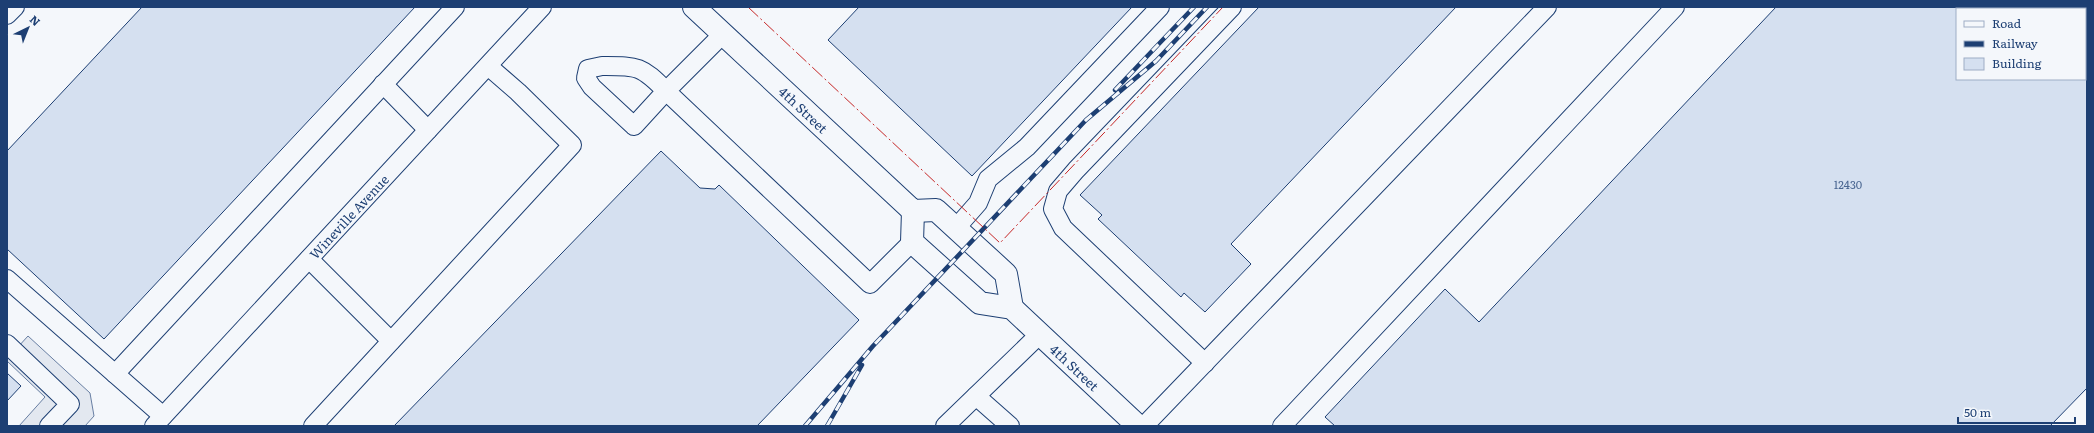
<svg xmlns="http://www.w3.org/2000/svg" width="2094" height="433" font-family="Literata,serif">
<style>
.parking{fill:#e3e8f0;stroke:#687fa3}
.building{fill:#d5e0f0;stroke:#1d3f73;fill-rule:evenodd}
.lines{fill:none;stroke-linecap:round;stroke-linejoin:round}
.minor-casing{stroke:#1d3f73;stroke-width:20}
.major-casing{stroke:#1d3f73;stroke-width:24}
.minor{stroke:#f4f7fb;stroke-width:18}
.major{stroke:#f4f7fb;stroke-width:22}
.rail-casing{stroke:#1d3f73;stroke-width:4.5}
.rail{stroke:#f4f7fb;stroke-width:3;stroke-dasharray:9;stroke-linecap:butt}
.power{stroke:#c62828;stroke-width:1;stroke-dasharray:14 3 2 3;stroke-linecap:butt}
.labels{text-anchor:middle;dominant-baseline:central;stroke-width:3;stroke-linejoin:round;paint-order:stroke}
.number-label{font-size:11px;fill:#4b6792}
.street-label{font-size:13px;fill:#1d3f73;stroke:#f4f7fb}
</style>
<rect width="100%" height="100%" fill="#f4f7fb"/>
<path class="parking" d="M28,336L90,393L94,416L85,426H19L45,397L7,361V359Z"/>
<path class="building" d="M142,7H415L104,339L7,249V151Z
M859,7H1132L972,176L828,40Z
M1259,7H1456L1231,244L1251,264L1205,312L1184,293L1181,297L1098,219L1102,215L1080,195Z
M1776,7H2087V388L2050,426H1335L1325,417L1445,289L1479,322ZM1957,9H2085V79H1957Z
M661,151L700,188L715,189L719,185L859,320L757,426H394Z
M7,373L21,386L7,401Z"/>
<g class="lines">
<g class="minor-casing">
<g id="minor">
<path d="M7,15L15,7"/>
<path d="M723,34L666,91L870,284L912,242"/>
<path d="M602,66C637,66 641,65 666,91L634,126L592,87L586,78L588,69Z"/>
<path d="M383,84L428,130"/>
<path d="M956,228L978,203L988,179L1027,147L1160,7"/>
<path d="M309,259L391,341"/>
<path d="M7,279L163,416"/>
<path d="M7,344L70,404L49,426"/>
<path d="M1205,363L1063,228L1053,209L1058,191L1076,170L1232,7"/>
<path d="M115,374L455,7"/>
<path d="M976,396L1010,426"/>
<path id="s1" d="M154,426L542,7"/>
<path d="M313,426L572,145L518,92L488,66"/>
<path d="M945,426L1040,334"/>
<path d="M1144,426L1547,7"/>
<path d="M1282,426L1675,7"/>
</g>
</g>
<g class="major-casing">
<g id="major">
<path id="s2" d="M694,7L913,211L936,210L1006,274L1012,308"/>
<path id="s3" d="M913,211L912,242L980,303L1012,308L1138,426"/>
</g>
</g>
<use href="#minor" class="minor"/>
<use href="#major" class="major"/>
<g class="rail-casing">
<path id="rail" d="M1115,90L1194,7
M805,426L873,346L1086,120L1156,61L1207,7
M827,426L862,365"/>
</g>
<use href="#rail" class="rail"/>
<path class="power" d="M748,7L1000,243L1223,7"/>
</g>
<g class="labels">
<g class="number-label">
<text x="1848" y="184">12430</text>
</g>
<g class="street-label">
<text stroke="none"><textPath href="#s2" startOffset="150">4th Street</textPath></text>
<text stroke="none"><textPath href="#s1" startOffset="286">Wineville Avenue</textPath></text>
<text stroke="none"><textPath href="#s3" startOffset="241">4th Street</textPath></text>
</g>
</g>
<rect width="2094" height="433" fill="none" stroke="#1d3f73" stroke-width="16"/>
<rect x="1956" y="8" width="130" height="72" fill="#f4f7fb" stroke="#9eadc5"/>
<rect x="1964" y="21" width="20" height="6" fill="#f4f7fb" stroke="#9eadc5"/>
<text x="1992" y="28" font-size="12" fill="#1d3f73">Road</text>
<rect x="1964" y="41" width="20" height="6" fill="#1d3f73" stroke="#9eadc5"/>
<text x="1992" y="48" font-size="12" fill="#1d3f73">Railway</text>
<rect x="1964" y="58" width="20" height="12" fill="#d5e0f0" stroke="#9eadc5"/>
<text x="1992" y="68" font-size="12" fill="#1d3f73">Building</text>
<g transform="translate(28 28) rotate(43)" stroke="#f4f7fb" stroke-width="3" paint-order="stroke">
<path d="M0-3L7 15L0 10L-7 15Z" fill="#1d3f73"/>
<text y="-6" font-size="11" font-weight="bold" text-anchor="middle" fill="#1d3f73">N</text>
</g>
<path d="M1958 417v6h117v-6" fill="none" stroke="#1d3f73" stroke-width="2"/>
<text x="1964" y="417" font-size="12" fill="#1d3f73" stroke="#f4f7fb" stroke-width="3" paint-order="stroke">50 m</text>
</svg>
